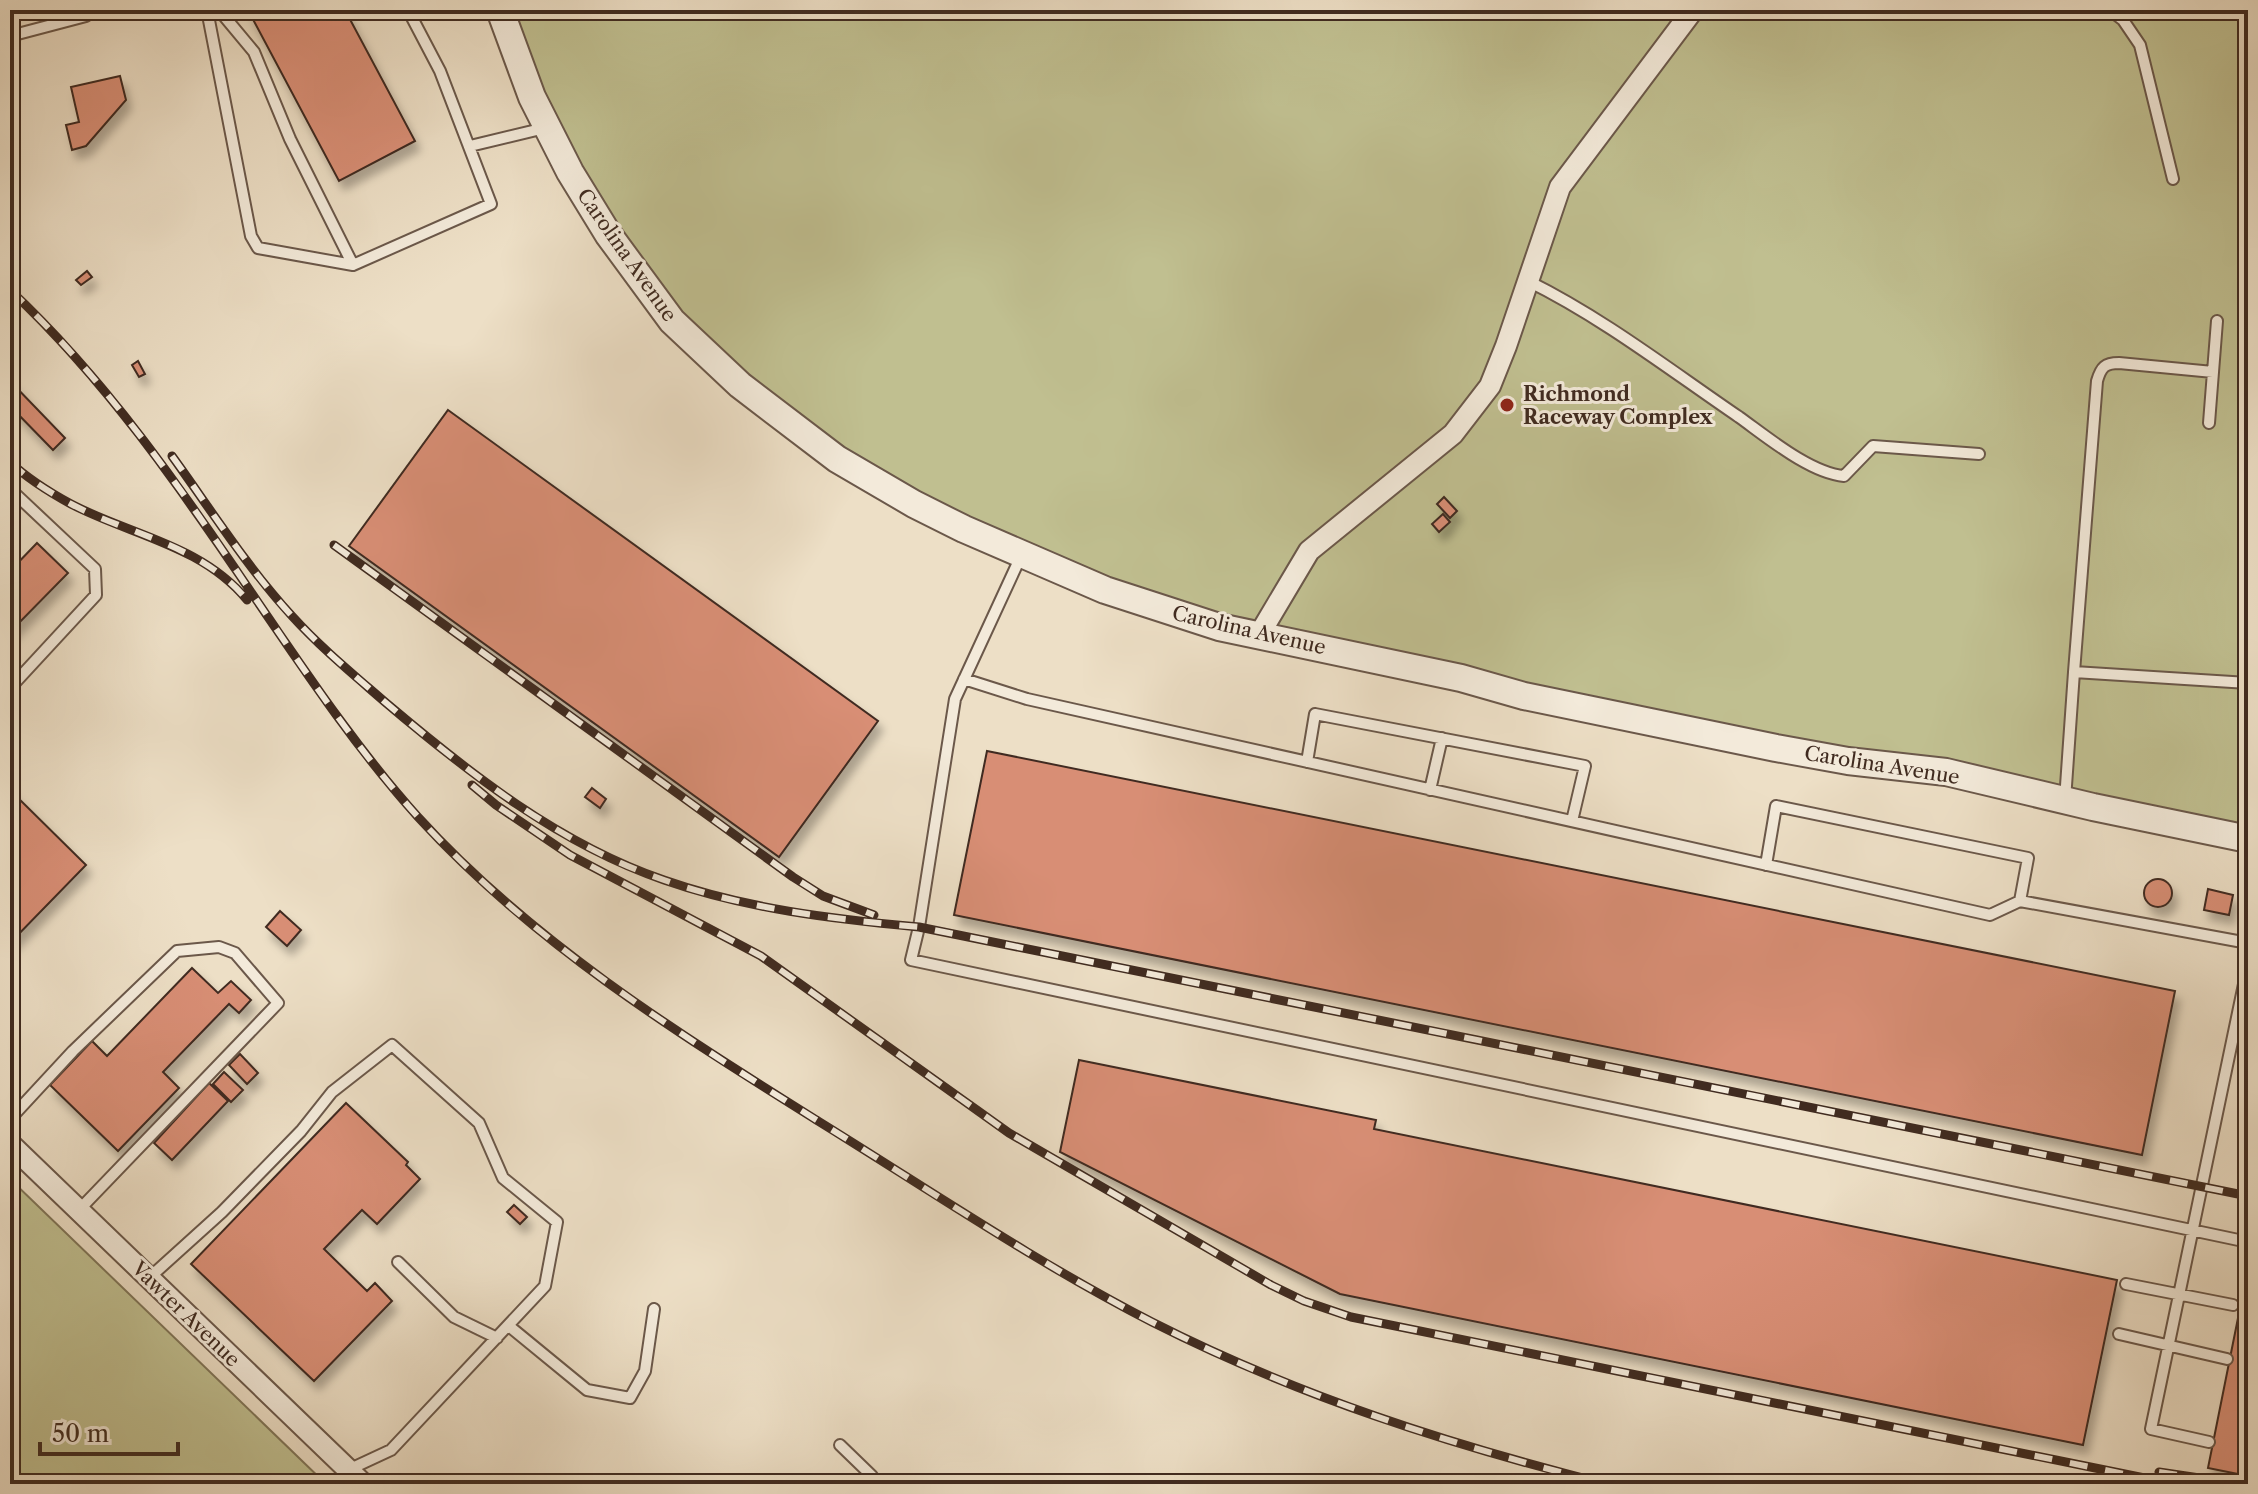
<svg xmlns="http://www.w3.org/2000/svg" width="2258" height="1494" font-family="'Libre Caslon Text',serif">
<style>
.green{fill:#c0bf90;stroke:#807558;stroke-width:2}
.building{fill:#d88e74;stroke:#402b20;stroke-width:2;filter:url(#shadow)}
.lines{fill:none;stroke-linecap:round;stroke-linejoin:round}
.service-casing{stroke:#6b584a;stroke-width:14}
.minor-casing{stroke:#6b584a;stroke-width:24}
.tertiary-casing{stroke:#6b584a;stroke-width:30}
.service{stroke:#f3eada;stroke-width:10}
.minor{stroke:#f3eada;stroke-width:20}
.tertiary{stroke:#f3eada;stroke-width:26}
.rail-casing{stroke:#402b20;stroke-width:9}
.rail{stroke:#f3eada;stroke-width:6;stroke-dasharray:18;stroke-linecap:butt}
.poi-dot{fill:#8f2418;stroke:#f3eada;stroke-width:3}
.labels{text-anchor:middle;dominant-baseline:central;stroke-width:6;stroke-linejoin:round;paint-order:stroke}
.street-label{font-size:20px;fill:#402b20;stroke:#f3eada}
.poi-label{font-size:20px;font-weight:bold;fill:#402b20;stroke:#f3eada;text-anchor:start}
</style>
<defs>
<filter id="shadow"><feDropShadow dx="5" dy="9" stdDeviation="4" flood-color="#0004"/></filter>
</defs>
<rect width="100%" height="100%" fill="#eddfc6"/>
<filter id="stains"><feTurbulence type="fractalNoise" baseFrequency=".0025" numOctaves="4"/><feColorMatrix values="0 0 0 0 .2 0 0 0 0 .09 0 0 0 0 .02 0 0 0 .5 -.17"/></filter>
<radialGradient id="worn" r=".72"><stop offset=".6" stop-color="#630" stop-opacity="0"/><stop offset="1" stop-color="#630" stop-opacity=".3"/></radialGradient>
<path class="green" d="M500,10H2248V839L1259,635L1021,556L740,385L608,234Z
M10,1179L326,1484H10Z"/>
<path class="building" d="M248,10H345L415,141L339,181Z
M120,76L126,100L86,146L72,150L66,125L79,122L71,87Z
M87,271L92,277L81,285L76,280Z
M138,361L145,374L139,377L132,365Z
M10,381L65,438L53,450L10,406Z
M448,410L878,721L779,857L349,546Z
M1444,497L1457,511L1450,518L1437,504Z
M1443,514L1450,522L1439,532L1432,524Z
M37,543L68,573L10,632V571Z
M987,751L2175,991L2142,1155L954,915Z
M592,788L606,799L600,808L585,797Z
M10,790L86,865L10,943Z
M2144 893a14 14 0 1 1 28 0a14 14 0 1 1-28 0Z
M2208,889L2233,895L2229,915L2204,910Z
M280,911L301,930L287,946L266,927Z
M192,968L218,993L231,981L251,1000L239,1013L229,1004L163,1072L179,1088L118,1151L50,1085L92,1041L107,1056Z
M240,1054L258,1073L247,1084L229,1065Z
M1079,1060L1376,1120L1374,1129L2117,1280L2083,1445L1340,1294L1060,1152Z
M224,1072L243,1090L231,1102L213,1084Z
M209,1083L228,1101L172,1160L154,1143Z
M346,1103L408,1162L406,1165L420,1179L377,1224L362,1210L324,1249L367,1291L375,1283L392,1301L314,1381L191,1264Z
M514,1205L527,1217L520,1224L507,1212Z
M2241,1303L2248,1305V1476L2208,1468Z"/>
<g class="lines">
<g class="service-casing">
<path id="service" d="M207,10L251,236L258,248L353,265L491,204L440,71L408,10
M219,10L254,52L290,139L353,265
M2110,10L2123,20L2140,45L2173,179
M10,36L86,16L92,10
M470,146L545,128
M1528,281C1603,318 1670,370 1739,417C1767,437 1810,473 1844,476L1873,446L1979,454
M2209,423L2217,321
M10,489L95,569L96,595L10,688
M1021,556L955,699L919,927L911,960L2248,1242
M2074,672L2097,381C2101,367 2105,363 2119,363L2213,372
M964,679L1027,699L1990,915L2020,901L2248,943
M1307,762L1315,714L1585,766L1572,821
M1430,790L1442,738
M2065,800L2074,672L2248,683
M1766,865L1776,806L2028,858L2020,901
M10,1119L73,1051L177,951L219,947L235,953L278,1003L79,1210
M398,1262L454,1317L497,1338
M149,1278L222,1212L301,1131L332,1092L392,1045L479,1123L503,1178L557,1222L545,1286L391,1450L348,1470
M2126,1284L2233,1305
M509,1326L587,1390L630,1398L645,1371L654,1309
M2119,1334L2227,1359
M2209,1442L2151,1429L2248,965
M840,1445L872,1476L865,1484"/>
</g>
<g class="minor-casing">
<path id="minor" d="M1259,635L1309,551L1453,434L1490,386L1506,346L1560,187L1693,10
M10,1144L363,1484"/>
</g>
<g class="tertiary-casing">
<path id="tertiary" d="M500,10L532,97L570,172L608,234L672,321L740,385L837,459L914,504L964,529L1105,590L1219,627L1461,678L1524,696L1776,748L1848,761L1946,772L2093,807L2248,839"/>
</g>
<use href="#service" class="service"/>
<use href="#minor" class="minor"/>
<use href="#tertiary" class="tertiary"/>
<g class="rail-casing">
<path id="rail" d="M10,290C105,379 180,487 253,595C305,671 356,748 418,817C532,942 676,1032 818,1121C928,1189 1037,1263 1152,1322C1298,1396 1448,1444 1606,1484
M172,456C211,510 247,567 292,616C320,647 354,675 385,702C469,773 559,844 664,880C747,909 832,919 919,927L2248,1196
M10,462C28,479 49,492 71,504C130,535 202,545 247,600
M334,545L793,877L823,896L874,915
M472,785L496,805L570,855L761,956L1009,1133L1271,1285L1304,1301L1351,1317L2174,1484
M2159,1472L2240,1484"/>
</g>
<use href="#rail" class="rail"/>
</g>
<circle class="poi-dot" cx="1507" cy="405" r="8"/>
<g class="labels">
<g class="street-label">
<text transform="translate(627 255) rotate(55)">Carolina Avenue</text>
<text transform="translate(1249 630) rotate(13)">Carolina Avenue</text>
<text transform="translate(1882 765) rotate(9)">Carolina Avenue</text>
<text transform="translate(186 1314) rotate(44)">Vawter Avenue</text>
</g>
<g class="poi-label">
<text x="1523" y="394">Richmond<tspan x="1523" dy="23">Raceway Complex</tspan></text>
</g>
</g>
<rect width="2258" height="1494" fill="none" stroke="#eddfc6" stroke-width="40"/>
<rect x="12" y="12" width="2234" height="1470" fill="none" stroke="#402b20" stroke-width="4"/>
<rect x="20" y="20" width="2218" height="1454" fill="none" stroke="#402b20" stroke-width="2"/>
<path d="M40 1442v12h138v-12" fill="none" stroke="#402b20" stroke-width="4"/>
<text x="52" y="1442" font-size="24" fill="#402b20" stroke="#f3eada" stroke-width="6" paint-order="stroke">50 m</text>
<rect width="100%" height="100%" filter="url(#stains)"/>
<rect width="100%" height="100%" fill="url(#worn)"/>
</svg>
